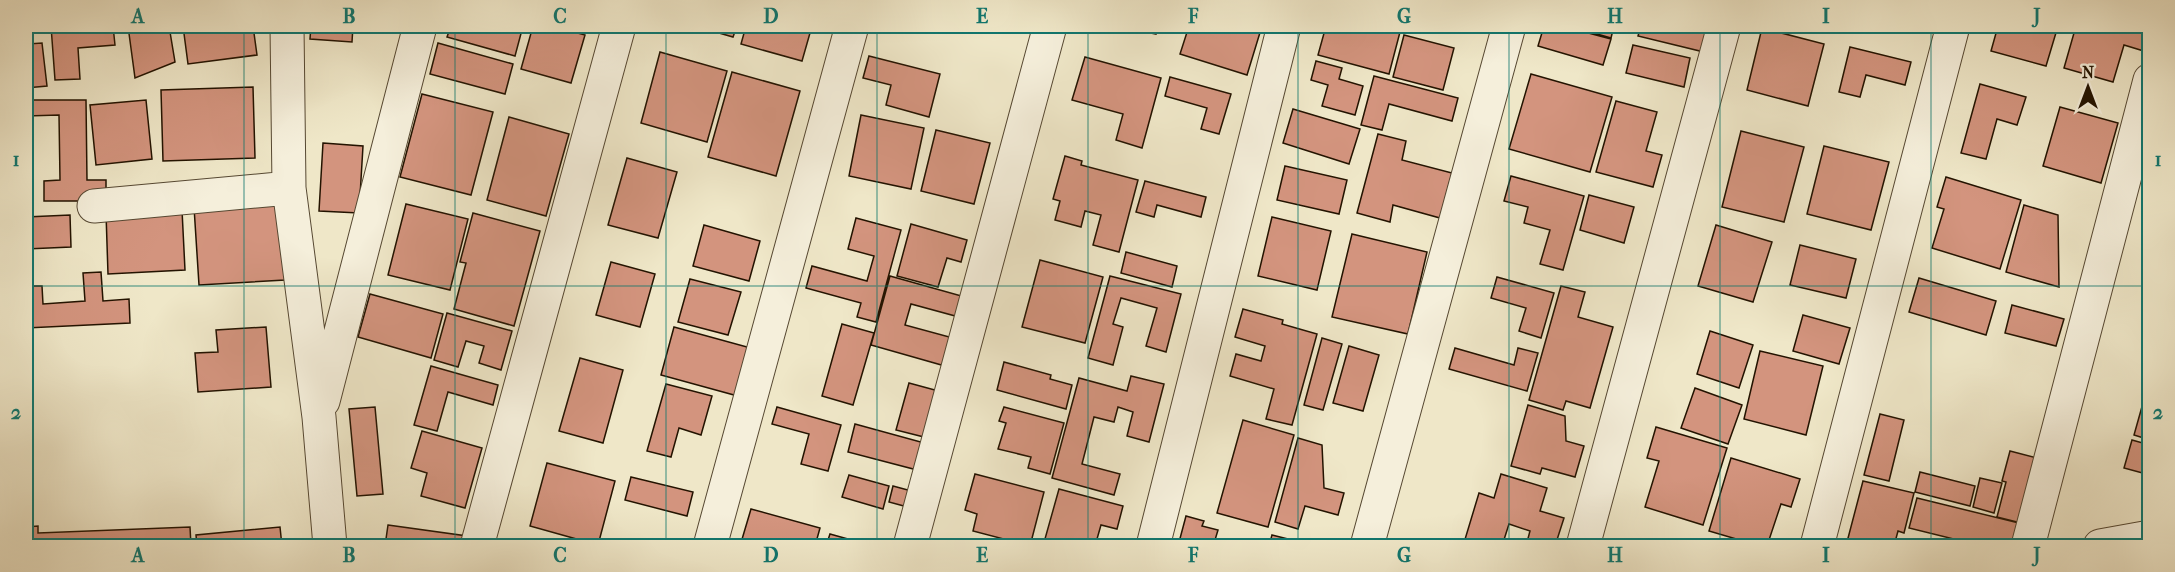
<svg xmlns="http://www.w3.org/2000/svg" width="2175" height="572" font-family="'IM FELL French Canon',serif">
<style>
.building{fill:#d3947e;stroke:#231300;stroke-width:1.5}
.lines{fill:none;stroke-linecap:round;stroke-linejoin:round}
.minor-casing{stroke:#564832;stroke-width:35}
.tertiary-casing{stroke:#564832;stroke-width:35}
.minor{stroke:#f5efdb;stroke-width:33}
.tertiary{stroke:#f5efdb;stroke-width:33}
.grid{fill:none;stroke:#0f766e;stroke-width:1.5;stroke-opacity:0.55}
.neatline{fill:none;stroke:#0f766e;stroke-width:2}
.grid-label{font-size:20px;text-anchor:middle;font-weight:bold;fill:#0f766e}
</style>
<rect width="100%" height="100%" fill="#efe7c8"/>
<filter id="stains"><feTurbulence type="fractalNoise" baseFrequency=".00333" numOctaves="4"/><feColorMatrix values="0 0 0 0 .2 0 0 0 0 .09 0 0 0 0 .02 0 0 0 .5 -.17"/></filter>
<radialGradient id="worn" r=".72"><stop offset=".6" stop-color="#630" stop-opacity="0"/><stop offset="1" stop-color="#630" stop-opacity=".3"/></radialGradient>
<path class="building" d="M51,26H113L115,45L78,48L80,79L55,80Z
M128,26H169L175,62L135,78Z
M183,26H253L257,55L188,64Z
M311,26H353L352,42L310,39Z
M451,26H523L515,56L447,37Z
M533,26H552L585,35L571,83L521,69Z
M714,26H737L733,37L712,31Z
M746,26H812L802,61L741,44Z
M1118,26H1158L1156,34Z
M1189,26H1262L1247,75L1180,54Z
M1326,26H1374L1400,32L1389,74L1318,55Z
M1397,26H1426L1424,32Z
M1544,26H1562L1611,39L1603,65L1538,46Z
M1569,26H1614L1611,38Z
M1641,26H1710L1704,52L1638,36Z
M1998,26H2058L2046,66L1991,51Z
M2076,26H2150V42L2147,52L2124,45L2113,82L2064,68Z
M1762,28L1824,44L1808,106L1747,90Z
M26,34L28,44L42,43L47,86L26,88Z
M1404,35L1454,48L1443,90L1393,77Z
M438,43L513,64L505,94L430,74Z
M1633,45L1690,58L1684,87L1626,73Z
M1850,47L1911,62L1905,85L1866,75L1860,97L1839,92Z
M660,52L727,71L707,142L641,123Z
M869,56L940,74L929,117L886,105L891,85L863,78Z
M1085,57L1161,78L1142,148L1116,140L1123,114L1072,100Z
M1316,61L1342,68L1339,79L1363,86L1355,115L1322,106L1328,85L1311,80Z
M732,72L800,91L776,176L708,157Z
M1531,74L1612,97L1590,172L1509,149Z
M1374,76L1458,98L1452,121L1389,104L1382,130L1361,125Z
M1170,77L1231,94L1219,134L1201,129L1207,108L1165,96Z
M1980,84L2026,97L2017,125L1997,119L1986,159L1961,153Z
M253,87L255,158L163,161L161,90Z
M422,94L493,112L471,195L400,177Z
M26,100H86L87,180H106V201H44V181L60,180L59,115L26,116Z
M146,100L152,159L96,165L90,105Z
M1616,101L1657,112L1646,151L1662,155L1653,187L1596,172Z
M2060,107L2118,123L2101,183L2043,166Z
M1293,109L1360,129L1349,164L1283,143Z
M861,115L924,128L911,189L849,176Z
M509,117L569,134L546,216L487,200Z
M936,130L990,143L974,204L921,191Z
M1741,131L1804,147L1784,222L1722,207Z
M1378,134L1406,141L1402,160L1452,173L1440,218L1393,205L1390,222L1357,213Z
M323,143L363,146L359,213L319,211Z
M1824,146L1889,162L1871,230L1807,214Z
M1065,156L1082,161L1081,165L1138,180L1119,252L1093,245L1101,215L1085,211L1081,227L1055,220L1060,201L1053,199Z
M627,158L677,172L658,238L608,225Z
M1285,166L1347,180L1339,214L1277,200Z
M1511,176L1584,196L1563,270L1540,264L1550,230L1524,223L1528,207L1504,201Z
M1946,177L2021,200L2000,269L1932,248L1944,209L1937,207Z
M1145,181L1206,197L1201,217L1157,205L1154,217L1136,212Z
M1589,195L1634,207L1624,243L1580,230Z
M280,202L285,280L199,285L194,207Z
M406,204L468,219L450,290L388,275Z
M2024,205L2058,215L2059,287L2006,272Z
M182,210L185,270L108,274L106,213Z
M473,213L540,231L514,326L454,309L466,263L460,262Z
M70,215L71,247L26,249V217Z
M1272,217L1331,231L1317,290L1258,276Z
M856,218L901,230L876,322L857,317L861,303L806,288L812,266L867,281L874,256L848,249Z
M911,224L967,240L961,262L947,258L938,287L897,276Z
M704,225L760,241L749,281L693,266Z
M1716,225L1772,242L1753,302L1698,286Z
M1352,234L1427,252L1408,334L1332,317Z
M1800,245L1856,259L1846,298L1790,285Z
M1126,252L1177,266L1172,287L1121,273Z
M1040,260L1103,277L1085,343L1022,327Z
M611,262L655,274L640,327L596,315Z
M101,272L103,301L129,299L130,323L26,328V286H42L43,304L85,301L83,273Z
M890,276L965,297L959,317L911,304L905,325L953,338L945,366L871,345Z
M1110,276L1181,294L1166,352L1146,346L1157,308L1121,298L1113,324L1123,327L1113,365L1088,358Z
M1497,277L1554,293L1541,338L1519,331L1526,308L1491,298Z
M1919,278L1996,301L1986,335L1909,312Z
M690,279L741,292L728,335L678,322Z
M1561,286L1585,292L1578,317L1613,327L1590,408L1566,401L1563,410L1529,400Z
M370,294L443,314L431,358L358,337Z
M2012,305L2064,319L2056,346L2005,333Z
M1243,309L1283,320L1282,324L1317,334L1292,425L1266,419L1274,389L1230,376L1236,354L1261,361L1265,346L1235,337Z
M447,313L512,331L501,370L479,363L484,346L466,341L458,367L434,360Z
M1803,315L1850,328L1839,364L1793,351Z
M842,324L874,333L853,405L822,396Z
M266,327L271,387L198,392L195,353L218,352L216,330Z
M674,327L758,350L745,398L661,375Z
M1710,331L1753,345L1739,388L1697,374Z
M1322,338L1342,344L1323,410L1304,405Z
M1349,346L1379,355L1363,411L1333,403Z
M1455,348L1514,365L1518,348L1538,353L1527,391L1449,369Z
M1760,351L1823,366L1806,435L1744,419Z
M580,358L623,370L603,443L559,431Z
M1004,362L1051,375L1050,379L1072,385L1066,409L997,390Z
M431,366L498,385L493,405L448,392L437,431L414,425Z
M1131,376L1164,384L1149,442L1127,436L1133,412L1118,407L1114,422L1094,417L1082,464L1120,474L1114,495L1052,478L1079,378L1127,391Z
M909,383L946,393L932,439L896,430Z
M666,384L712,396L701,435L679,428L671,457L647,451Z
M1695,388L1742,405L1728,444L1681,428Z
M2143,403L2150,405V440L2134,435Z
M1528,405L1565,416L1566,441L1584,446L1575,477L1542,468L1540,474L1511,466Z
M375,407L383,494L357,496L349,409Z
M777,407L841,425L828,471L801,464L809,434L772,424Z
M1004,407L1064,423L1050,474L1028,468L1031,457L998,449L1006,423L999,421Z
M1880,414L1904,420L1889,481L1864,475Z
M1243,420L1294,435L1268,527L1217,513Z
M855,424L928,444L921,471L848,452Z
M1656,427L1727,448L1703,525L1645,507L1659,461L1647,458Z
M422,431L482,448L465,508L421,496L427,473L411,468Z
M1298,438L1322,445L1324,488L1344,493L1338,515L1305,506L1298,529L1275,522Z
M2132,440L2150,445V475L2124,468Z
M2010,451L2045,460L2029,525L1997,517L2006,482L2002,481Z
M26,457H27L29,515H26Z
M1731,458L1800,479L1791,507L1781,504L1767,546H1760L1709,531Z
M547,463L615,481L598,545L530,526Z
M1920,472L1975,486L1970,506L1915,492Z
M975,474L1044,492L1030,546L973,531L977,514L965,510Z
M1501,474L1547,488L1540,511L1564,518L1555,546H1526L1530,531L1509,524L1502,546H1463L1479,493L1494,498Z
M849,475L889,486L883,509L842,497Z
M631,477L693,492L687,516L625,500Z
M1980,478L2002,483L1994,513L1973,507Z
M1863,481L1914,493L1904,533L1898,531L1894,546H1866L1847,542Z
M893,486L919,493L915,509L889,502Z
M1059,489L1123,506L1117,529L1101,525L1095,546H1043Z
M1917,498L2023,524L2018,546H1982L1909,528Z
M751,509L820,528L815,546H740Z
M1186,516L1204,521L1202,526L1218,530L1215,540L1222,542L1221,546H1178Z
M388,525L467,536L466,546H385Z
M38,526V533L190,527L191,546H26V527Z
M280,527L282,546H197L196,535Z
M830,534L873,546H826Z
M1272,535L1316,546H1269Z"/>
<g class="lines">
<g class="minor-casing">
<path id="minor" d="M287,26L289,188L319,417L330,546
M94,206L289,188
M323,401L420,26
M477,546L619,26
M710,546L852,26
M910,546L1050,26
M1153,546L1284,26
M1367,546L1509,26
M1583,546L1724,26
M1817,546L1953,26
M2028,546L2150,80"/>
</g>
<g class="tertiary-casing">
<path id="tertiary" d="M2100,546L2150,537"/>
</g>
<use href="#minor" class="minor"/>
<use href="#tertiary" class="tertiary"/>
</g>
<path class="grid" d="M244,26V546M455,26V546M666,26V546M877,26V546M1088,26V546M1298,26V546M1509,26V546M1720,26V546M1931,26V546M26,286H2150"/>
<rect width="2175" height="572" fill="none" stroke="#efe7c8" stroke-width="66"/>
<g transform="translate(2088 87)" stroke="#f5efdb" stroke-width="4.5" paint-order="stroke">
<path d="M0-4.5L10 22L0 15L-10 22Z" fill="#231300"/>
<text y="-9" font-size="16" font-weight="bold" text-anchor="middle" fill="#231300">N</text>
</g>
<rect x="33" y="33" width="2109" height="506" class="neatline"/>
<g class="grid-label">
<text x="138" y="23">A</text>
<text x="349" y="23">B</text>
<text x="560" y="23">C</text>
<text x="771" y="23">D</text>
<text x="982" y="23">E</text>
<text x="1193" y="23">F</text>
<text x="1404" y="23">G</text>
<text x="1615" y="23">H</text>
<text x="1826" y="23">I</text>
<text x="2037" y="23">J</text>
<text x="16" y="166">1</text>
<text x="2158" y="166">1</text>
<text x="16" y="419">2</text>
<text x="2158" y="419">2</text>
<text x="138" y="562">A</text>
<text x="349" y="562">B</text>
<text x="560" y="562">C</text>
<text x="771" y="562">D</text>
<text x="982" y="562">E</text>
<text x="1193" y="562">F</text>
<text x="1404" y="562">G</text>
<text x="1615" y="562">H</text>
<text x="1826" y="562">I</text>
<text x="2037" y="562">J</text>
</g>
<rect width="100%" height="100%" filter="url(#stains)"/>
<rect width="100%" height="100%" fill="url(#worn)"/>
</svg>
